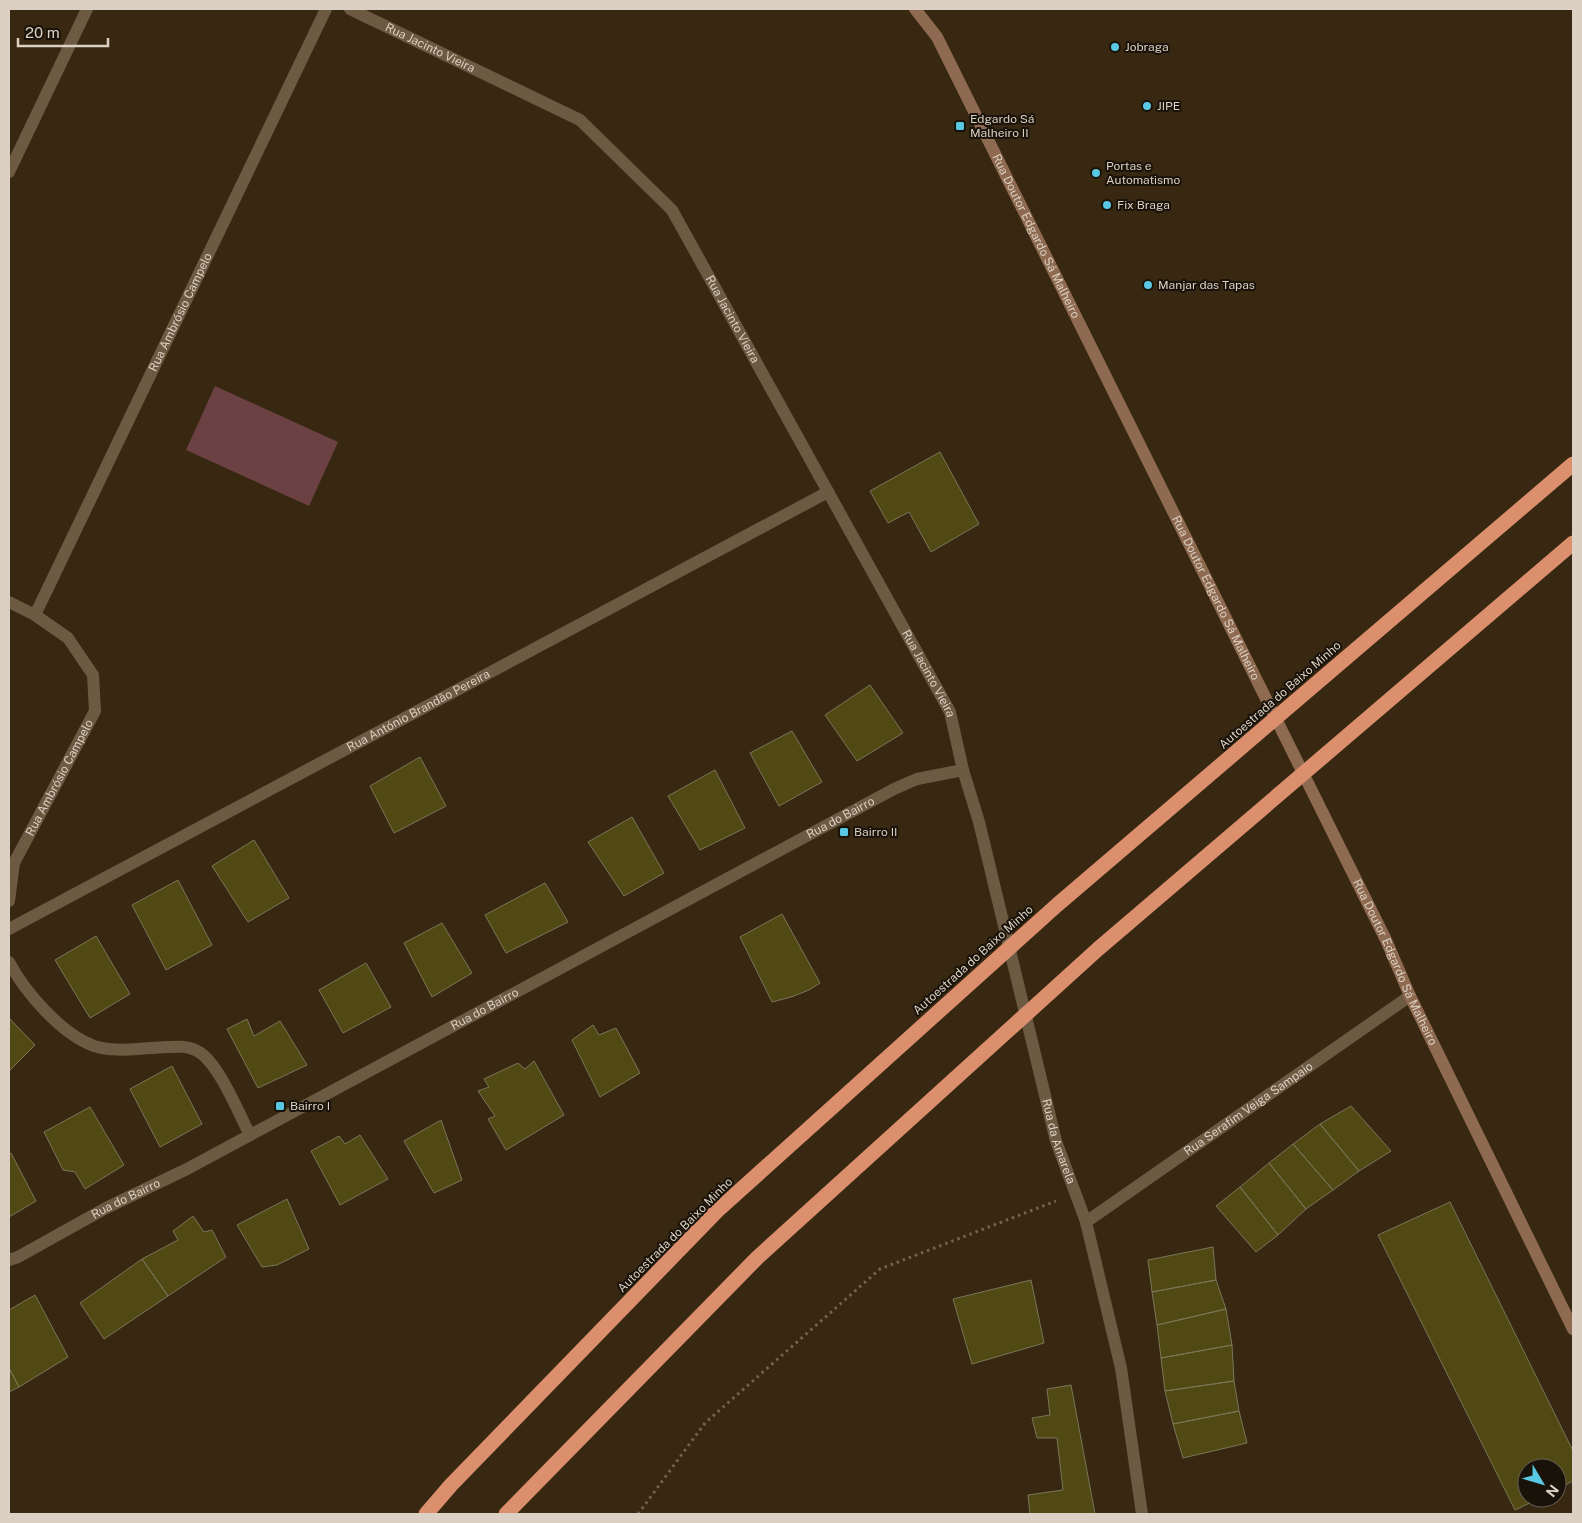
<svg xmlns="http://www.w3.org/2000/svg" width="1582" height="1523" font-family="'Public Sans',sans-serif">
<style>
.green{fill:#6c4144}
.building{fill:#504914;stroke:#797659}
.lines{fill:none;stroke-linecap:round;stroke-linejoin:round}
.path{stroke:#726451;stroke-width:3;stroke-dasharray:2.5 4;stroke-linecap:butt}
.street{stroke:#6d5a43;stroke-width:12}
.secondary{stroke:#8e6a50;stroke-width:12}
.highway{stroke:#db8f6d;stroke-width:15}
.poi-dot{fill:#59c8e5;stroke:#191209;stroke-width:2}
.labels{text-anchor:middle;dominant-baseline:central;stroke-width:4;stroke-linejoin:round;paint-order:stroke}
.street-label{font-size:12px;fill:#dbd0c3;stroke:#191209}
.poi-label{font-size:12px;fill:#dbd0c3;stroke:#191209;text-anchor:start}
</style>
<rect width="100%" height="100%" fill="#382812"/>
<path class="green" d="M215,386L338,442L309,506L186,450Z"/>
<path class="building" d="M940,452L979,524L931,552L909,512L888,523L870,491Z
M870,685L903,733L857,761L825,715Z
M792,731L822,782L779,806L750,753Z
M420,757L446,806L394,833L370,786Z
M715,770L745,828L700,850L668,796Z
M632,817L664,873L624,896L588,842Z
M254,840L289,898L248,922L212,866Z
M178,880L212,945L166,970L132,905Z
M545,883L568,922L506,953L485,915Z
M782,914L820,983L809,990L791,997L772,1002L740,937Z
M442,923L472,973L432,997L404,943Z
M96,936L130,994L90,1018L55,960Z
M366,963L391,1007L343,1033L319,990Z
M9,1018L35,1045L9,1071Z
M247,1019L254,1036L280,1021L307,1065L258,1088L227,1029Z
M593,1025L599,1035L616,1028L640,1073L600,1097L572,1040Z
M534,1061L564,1115L506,1150L488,1119L495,1116L478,1091L489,1087L484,1079L518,1063L525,1069Z
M172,1066L202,1124L160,1147L130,1089Z
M1351,1106L1391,1151L1359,1171L1320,1124Z
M90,1107L124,1165L85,1189L75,1172L63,1170L44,1132Z
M441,1120L462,1180L434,1193L404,1141Z
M1320,1124L1359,1171L1333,1190L1293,1144Z
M360,1135L388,1179L340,1205L311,1151L339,1136L345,1144Z
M1293,1144L1333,1190L1306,1209L1269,1163Z
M11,1153L36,1201L9,1217V1154Z
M1269,1163L1306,1209L1278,1235L1240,1187Z
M1240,1187L1278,1235L1256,1252L1216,1206Z
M287,1199L309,1249L277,1265L262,1267L237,1225Z
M1450,1202L1573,1451V1481L1557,1489V1468H1527V1498H1540L1515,1510L1378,1235Z
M193,1216L204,1232L212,1230L226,1257L168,1296L142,1259L178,1240L173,1231Z
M1213,1247L1216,1280L1152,1292L1148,1260Z
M142,1259L168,1296L104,1339L80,1303Z
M1031,1280L1044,1343L972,1364L953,1299Z
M1216,1280L1226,1309L1157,1325L1152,1292Z
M35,1295L68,1357L19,1387L9,1368V1310Z
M1226,1309L1232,1345L1161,1358L1157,1325Z
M1232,1345L1234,1381L1165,1391L1161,1358Z
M9,1368L19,1387L9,1392Z
M1234,1381L1239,1411L1173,1424L1165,1391Z
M1071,1385L1095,1514H1030L1028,1495L1063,1490L1057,1438H1037L1032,1418L1050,1415L1047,1389Z
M1239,1411L1247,1443L1183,1458L1173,1424Z"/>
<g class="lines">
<path class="path" d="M638,1514L705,1423L880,1269L1056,1201"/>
<g class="street">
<path id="s1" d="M350,9L580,120L672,210L950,712L963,770L979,822L1056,1141L1086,1222L1121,1368L1142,1514"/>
<path d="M9,172L87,9"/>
<path id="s2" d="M9,602L35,615L326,9"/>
<path id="s3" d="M9,901L14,863L95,711L93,675L68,638L35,615"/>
<path id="s4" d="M9,929L828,492"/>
<path d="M9,962C25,992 61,1034 94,1046C112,1052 132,1049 151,1048C166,1048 185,1043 199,1052C219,1064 239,1114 250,1135"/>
<path id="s5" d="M1086,1222L1410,996"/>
<path id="s6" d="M9,1260L18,1257L106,1208L187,1169L894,789L917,779L963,770"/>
</g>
<path class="secondary" id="s7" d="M915,9L937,37L1386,940L1410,996L1573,1329"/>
<path class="highway" d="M426,1514L451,1485L717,1211L1057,905L1573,464
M506,1514L757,1258L1098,949L1573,543"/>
</g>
<g class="poi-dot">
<circle cx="1115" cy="47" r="5"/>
<circle cx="1147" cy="106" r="5"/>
<rect x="955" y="121" width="10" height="10" rx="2.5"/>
<circle cx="1096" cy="173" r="5"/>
<circle cx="1107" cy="205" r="5"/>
<circle cx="1148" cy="285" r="5"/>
<rect x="839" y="827" width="10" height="10" rx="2.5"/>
<rect x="275" y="1101" width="10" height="10" rx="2.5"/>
</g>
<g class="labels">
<g class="street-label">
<text stroke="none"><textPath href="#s1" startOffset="89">Rua Jacinto Vieira</textPath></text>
<text stroke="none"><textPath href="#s7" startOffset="258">Rua Doutor Edgardo Sá Malheiro</textPath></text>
<text stroke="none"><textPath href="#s2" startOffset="365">Rua Ambrósio Campelo</textPath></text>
<text stroke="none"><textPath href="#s1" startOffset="509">Rua Jacinto Vieira</textPath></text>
<text stroke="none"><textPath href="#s7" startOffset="662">Rua Doutor Edgardo Sá Malheiro</textPath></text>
<text stroke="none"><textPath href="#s1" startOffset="914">Rua Jacinto Vieira</textPath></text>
<text transform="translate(1280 695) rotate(-41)">Autoestrada do Baixo Minho</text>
<text stroke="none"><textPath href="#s4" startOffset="464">Rua António Brandão Pereira</textPath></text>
<text stroke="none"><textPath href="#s3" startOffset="135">Rua Ambrósio Campelo</textPath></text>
<text stroke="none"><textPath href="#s6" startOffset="942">Rua do Bairro</textPath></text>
<text transform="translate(973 960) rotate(-42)">Autoestrada do Baixo Minho</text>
<text stroke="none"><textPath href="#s7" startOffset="1068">Rua Doutor Edgardo Sá Malheiro</textPath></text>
<text stroke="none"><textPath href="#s6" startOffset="538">Rua do Bairro</textPath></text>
<text stroke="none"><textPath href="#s5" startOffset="198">Rua Serafim Veiga Sampaio</textPath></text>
<text stroke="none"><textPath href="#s1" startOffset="1401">Rua da Amarela</textPath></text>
<text stroke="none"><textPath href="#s6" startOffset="132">Rua do Bairro</textPath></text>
<text transform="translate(675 1235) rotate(-45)">Autoestrada do Baixo Minho</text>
</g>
<g class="poi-label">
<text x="1125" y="47">Jobraga</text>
<text x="1157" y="106">JIPE</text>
<text x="970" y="119">Edgardo Sá<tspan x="970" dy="14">Malheiro II</tspan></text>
<text x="1106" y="166">Portas e<tspan x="1106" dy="14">Automatismo</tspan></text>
<text x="1117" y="205">Fix Braga</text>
<text x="1158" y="285">Manjar das Tapas</text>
<text x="854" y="832">Bairro II</text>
<text x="290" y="1106">Bairro I</text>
</g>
</g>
<rect width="1582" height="1523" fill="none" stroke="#dbd0c3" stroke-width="20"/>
<g transform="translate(1542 1483) rotate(128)"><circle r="24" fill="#191209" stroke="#675e53"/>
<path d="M0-4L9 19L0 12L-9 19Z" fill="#59c8e5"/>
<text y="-8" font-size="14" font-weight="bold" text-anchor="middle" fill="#dbd0c3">N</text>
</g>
<path d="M18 38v8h90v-8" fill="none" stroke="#dbd0c3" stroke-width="2.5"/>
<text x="25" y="38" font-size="15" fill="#dbd0c3" stroke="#191209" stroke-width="4" paint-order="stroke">20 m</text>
</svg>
